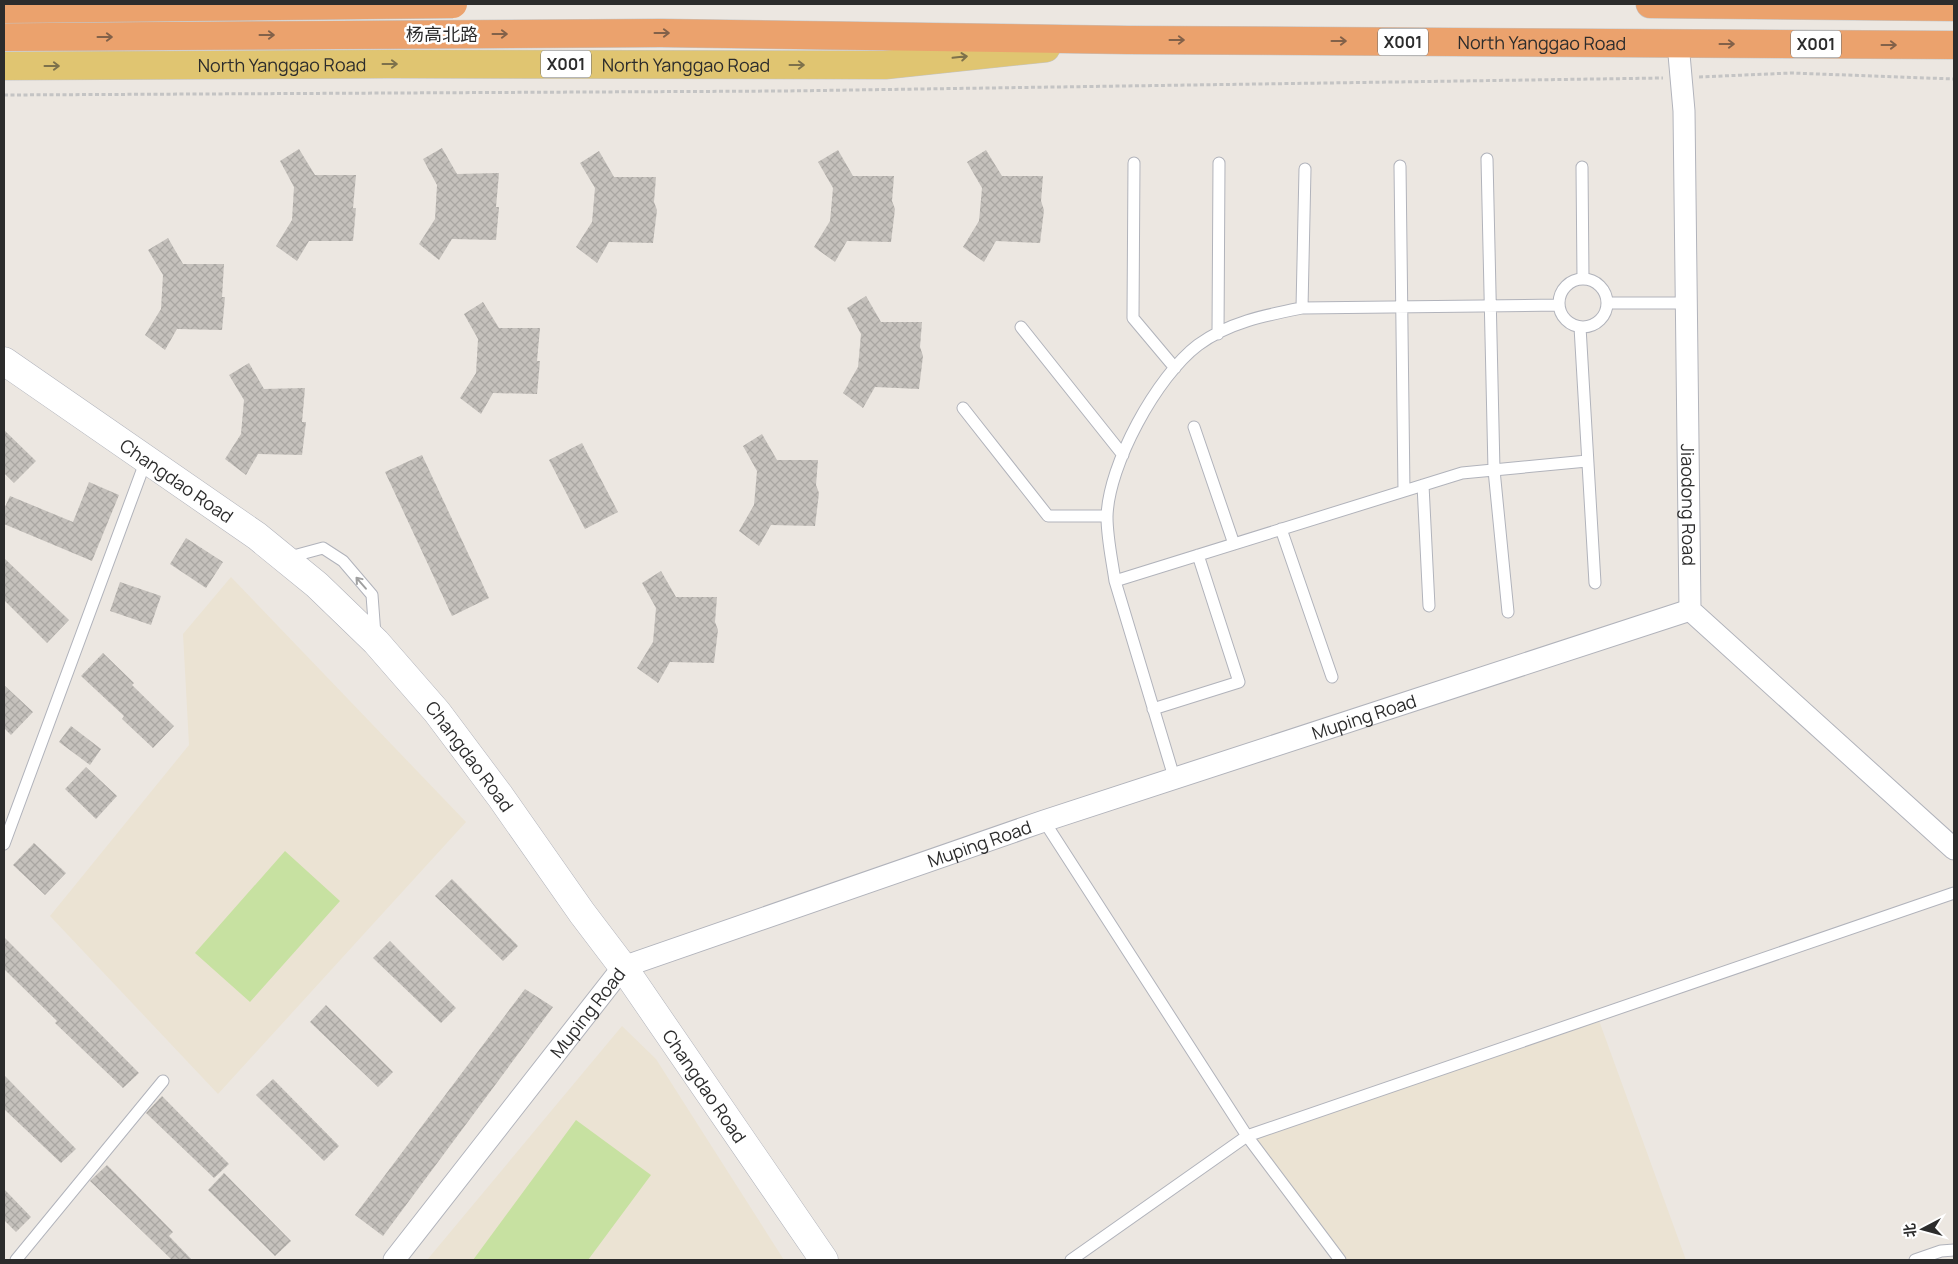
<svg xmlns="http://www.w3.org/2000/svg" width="1958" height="1264" font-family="Manrope,'Noto Sans SC',sans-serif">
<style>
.education{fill:#ebe3d3}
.pitch{fill:#c7e1a1}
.building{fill:url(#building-cross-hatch)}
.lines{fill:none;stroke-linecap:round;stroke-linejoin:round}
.lane-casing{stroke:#b1b3bb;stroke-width:13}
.street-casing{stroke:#b1b3bb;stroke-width:23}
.secondary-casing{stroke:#b1b3bb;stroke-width:29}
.primary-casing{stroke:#c4c4c4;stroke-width:29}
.highway-casing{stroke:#c4c4c4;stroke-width:29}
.path{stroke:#c4c4c4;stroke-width:3;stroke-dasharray:4 2.5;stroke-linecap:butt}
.lane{stroke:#fff;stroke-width:11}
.street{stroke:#fff;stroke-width:21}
.secondary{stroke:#fff;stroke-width:28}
.primary{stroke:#e0c571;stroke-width:28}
.highway{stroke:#eba26d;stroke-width:28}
.highway-bridge-casing{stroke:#c4c4c4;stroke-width:29;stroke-linecap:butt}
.highway-bridge{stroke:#eba26d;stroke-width:28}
.oneway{stroke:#826149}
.oneway2{stroke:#7d714b}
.oneway3{stroke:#a0a0a0}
.labels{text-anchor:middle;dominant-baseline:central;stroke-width:5;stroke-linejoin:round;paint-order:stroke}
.shield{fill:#fff;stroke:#6b6b6b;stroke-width:1}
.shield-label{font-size:16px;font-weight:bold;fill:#2c2c2c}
.street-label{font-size:18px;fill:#2c2c2c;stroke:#fff}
</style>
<defs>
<pattern id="building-cross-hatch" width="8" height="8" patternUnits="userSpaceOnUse" patternTransform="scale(1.25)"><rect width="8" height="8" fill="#c5c1bc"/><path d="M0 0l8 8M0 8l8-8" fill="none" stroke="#a9a6a2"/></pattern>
</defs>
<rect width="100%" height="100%" fill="#ece7e1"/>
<path class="education" d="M231,577L466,822L218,1094L50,916L189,745L183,634Z
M1597,1015L1686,1260H1339L1247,1136Z
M622,1026L656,1059L784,1260H427Z"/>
<path class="pitch" d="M285,851L340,901L250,1002L195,953Z
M576,1120L651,1175L588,1260H473Z"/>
<path class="building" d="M442,148L457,174L499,173L496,207H499L496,240L452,239L439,260L419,244L435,219L437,185L423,159Z
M299,149L315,175H356L353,208H356L353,241H309L297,261L276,246L292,220L294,187L280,161Z
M838,150L853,176H894L892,201L895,209L891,242L847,241L835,262L814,247L830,221L833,188L818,162Z
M986,150L1002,176H1043L1041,201L1044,210L1040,243L996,241L984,262L963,247L979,221L982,188L967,162Z
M599,151L614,177H656L654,202L657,210L653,243L609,242L597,263L576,247L592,222L595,188L580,163Z
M168,238L183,264H224L222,297H225L222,330L177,329L165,350L145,335L161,309L163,275L148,250Z
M866,296L881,322H922L920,347L923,356L919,389L875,387L863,408L843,393L858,367L861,334L847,308Z
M483,302L499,328H540L537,361H540L537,394L493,393L481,414L460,398L476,373L478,339L464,314Z
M249,363L264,389L305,388L302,422H306L302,455L258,454L246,475L225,459L241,434L244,400L229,375Z
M4,430L36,461L14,483L4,473Z
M762,434L777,460H818L816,485L819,493L815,526L771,525L759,546L739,531L754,505L757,471L743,446Z
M582,443L618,512L585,529L549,460Z
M422,455L489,598L452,616L385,472Z
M89,482L119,495L92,561L4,524V509L10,496L73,522Z
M186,538L223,562L206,588L170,564Z
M4,558L69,620L47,643L4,600Z
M661,571L676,597H717L715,622L718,630L714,663L670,662L658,683L637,668L653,642L656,608L642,583Z
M120,582L161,596L151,625L110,611Z
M103,653L134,683L132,685L174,726L153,748L122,719L124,716L81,676Z
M4,685L33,712L11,735L4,728Z
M71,726L101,749L90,765L59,742Z
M86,767L117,796L96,819L65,789Z
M34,843L66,873L45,895L13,865Z
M452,879L518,946L503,961L435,896Z
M4,937L139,1073L123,1088L55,1023L57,1021L4,969Z
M390,941L456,1008L441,1023L373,958Z
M525,989L553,1007L383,1236L355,1215Z
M326,1005L393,1072L378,1087L310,1022Z
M4,1075L76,1149L61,1163L4,1109Z
M273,1079L339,1146L324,1161L256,1095Z
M162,1096L229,1164L214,1178L146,1113Z
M107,1165L173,1232L169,1236L192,1260H172L90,1181Z
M224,1173L291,1241L275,1256L208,1190Z
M4,1189L31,1217L16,1232L4,1220Z"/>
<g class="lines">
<g class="lane-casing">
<path id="lane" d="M1487,159L1494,470L1508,612
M1134,163L1133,318L1175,368
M1400,166L1404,491
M1582,167L1583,278
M1559 303a24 24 0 1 1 48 0a24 24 0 1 1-48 0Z
M1608,303H1687
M1302,308L1305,169
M1021,327L1123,455
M1580,327L1595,583
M1218,334L1219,163
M963,408L1048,516H1107
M1194,427L1234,544
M1423,485L1429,606
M1281,529L1332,677
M286,558L323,548L343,561L372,595L375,635
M1115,581C1112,560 1107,538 1107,517C1108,465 1157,376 1198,345C1229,322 1266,315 1302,308L1559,305
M1153,709L1239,682L1198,555
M1174,777L1115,581L1462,473L1587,461
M1044,821L1247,1136L1340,1260
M4,844L146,460
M16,1260L163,1081
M1071,1260L1247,1136L1954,893
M1915,1260L1941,1251L1954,1250"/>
</g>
<g class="street-casing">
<g id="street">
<path id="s1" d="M1678,43L1684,111L1690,610L1954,849"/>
<path id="s2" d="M394,1260L623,967L1044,821L1690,610"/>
</g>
</g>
<g class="secondary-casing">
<g id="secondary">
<path id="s3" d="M4,361L257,536L317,585L376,642L437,712L500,796L582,913L623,967L824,1260"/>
</g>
</g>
<g class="primary-casing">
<g id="primary">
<path id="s4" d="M4,66L388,64L885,65L1046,48"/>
</g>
</g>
<g class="highway-casing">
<g id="highway">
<path d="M1650,4L1954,7"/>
<path id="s5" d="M4,37L661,33L1128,40L1954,45"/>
</g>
</g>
<path class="path" d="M1699,77L1791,73L1954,79
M4,95L786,91L1663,78"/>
<use href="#lane" class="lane"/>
<use href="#street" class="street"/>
<use href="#secondary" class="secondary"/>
<use href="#primary" class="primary"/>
<use href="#highway" class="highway"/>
<g class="highway-bridge-casing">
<path id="highway-bridge" d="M4,9L453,4"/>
</g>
<use href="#highway-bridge" class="highway-bridge"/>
</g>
<defs><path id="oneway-shaft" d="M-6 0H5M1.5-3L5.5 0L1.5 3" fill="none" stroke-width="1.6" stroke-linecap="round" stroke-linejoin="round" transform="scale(1.25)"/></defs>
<g class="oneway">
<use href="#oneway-shaft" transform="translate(662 33)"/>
<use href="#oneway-shaft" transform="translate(500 34)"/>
<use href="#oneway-shaft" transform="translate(267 35)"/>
<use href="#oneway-shaft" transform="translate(105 37)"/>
<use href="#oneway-shaft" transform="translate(1177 40)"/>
<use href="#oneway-shaft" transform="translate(1339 41)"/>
<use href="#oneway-shaft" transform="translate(1727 44)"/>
<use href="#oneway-shaft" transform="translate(1889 45)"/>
</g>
<g class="oneway2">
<use href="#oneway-shaft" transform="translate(960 57) rotate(-6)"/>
<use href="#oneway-shaft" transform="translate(390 64)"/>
<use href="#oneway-shaft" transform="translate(797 65)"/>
<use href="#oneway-shaft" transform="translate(52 66)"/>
</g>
<use class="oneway3" href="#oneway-shaft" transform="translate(361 583) rotate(-131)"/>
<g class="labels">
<g class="shield">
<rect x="1378" y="28.5" width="50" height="27" rx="4"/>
<rect x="1791" y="30.5" width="50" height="27" rx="4"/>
<rect x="541" y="50.5" width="50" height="27" rx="4"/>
</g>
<g class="shield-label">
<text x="1403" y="42">X001</text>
<text x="1816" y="44">X001</text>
<text x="566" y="64">X001</text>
</g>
<g class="street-label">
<text x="442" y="34">杨高北路</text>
<text stroke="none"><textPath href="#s5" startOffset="1538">North Yanggao Road</textPath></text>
<text stroke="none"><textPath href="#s4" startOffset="278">North Yanggao Road</textPath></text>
<text stroke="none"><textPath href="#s4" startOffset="682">North Yanggao Road</textPath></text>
<text stroke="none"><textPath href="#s3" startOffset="210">Changdao Road</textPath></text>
<text stroke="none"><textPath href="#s1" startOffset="462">Jiaodong Road</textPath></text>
<text stroke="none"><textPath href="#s2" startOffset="1154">Muping Road</textPath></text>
<text stroke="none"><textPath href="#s3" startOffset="615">Changdao Road</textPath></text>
<text stroke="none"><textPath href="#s2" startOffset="749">Muping Road</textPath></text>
<text stroke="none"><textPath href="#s2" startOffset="314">Muping Road</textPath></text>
<text stroke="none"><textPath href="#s3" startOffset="1020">Changdao Road</textPath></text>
</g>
</g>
<rect width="1958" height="1264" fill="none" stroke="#2c2c2c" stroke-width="10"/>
<g transform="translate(1923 1229) rotate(264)" stroke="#ffffff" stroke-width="4" paint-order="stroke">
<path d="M0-4L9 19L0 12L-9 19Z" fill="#2c2c2c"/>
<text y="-8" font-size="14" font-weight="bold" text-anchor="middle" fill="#2c2c2c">北</text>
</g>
</svg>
